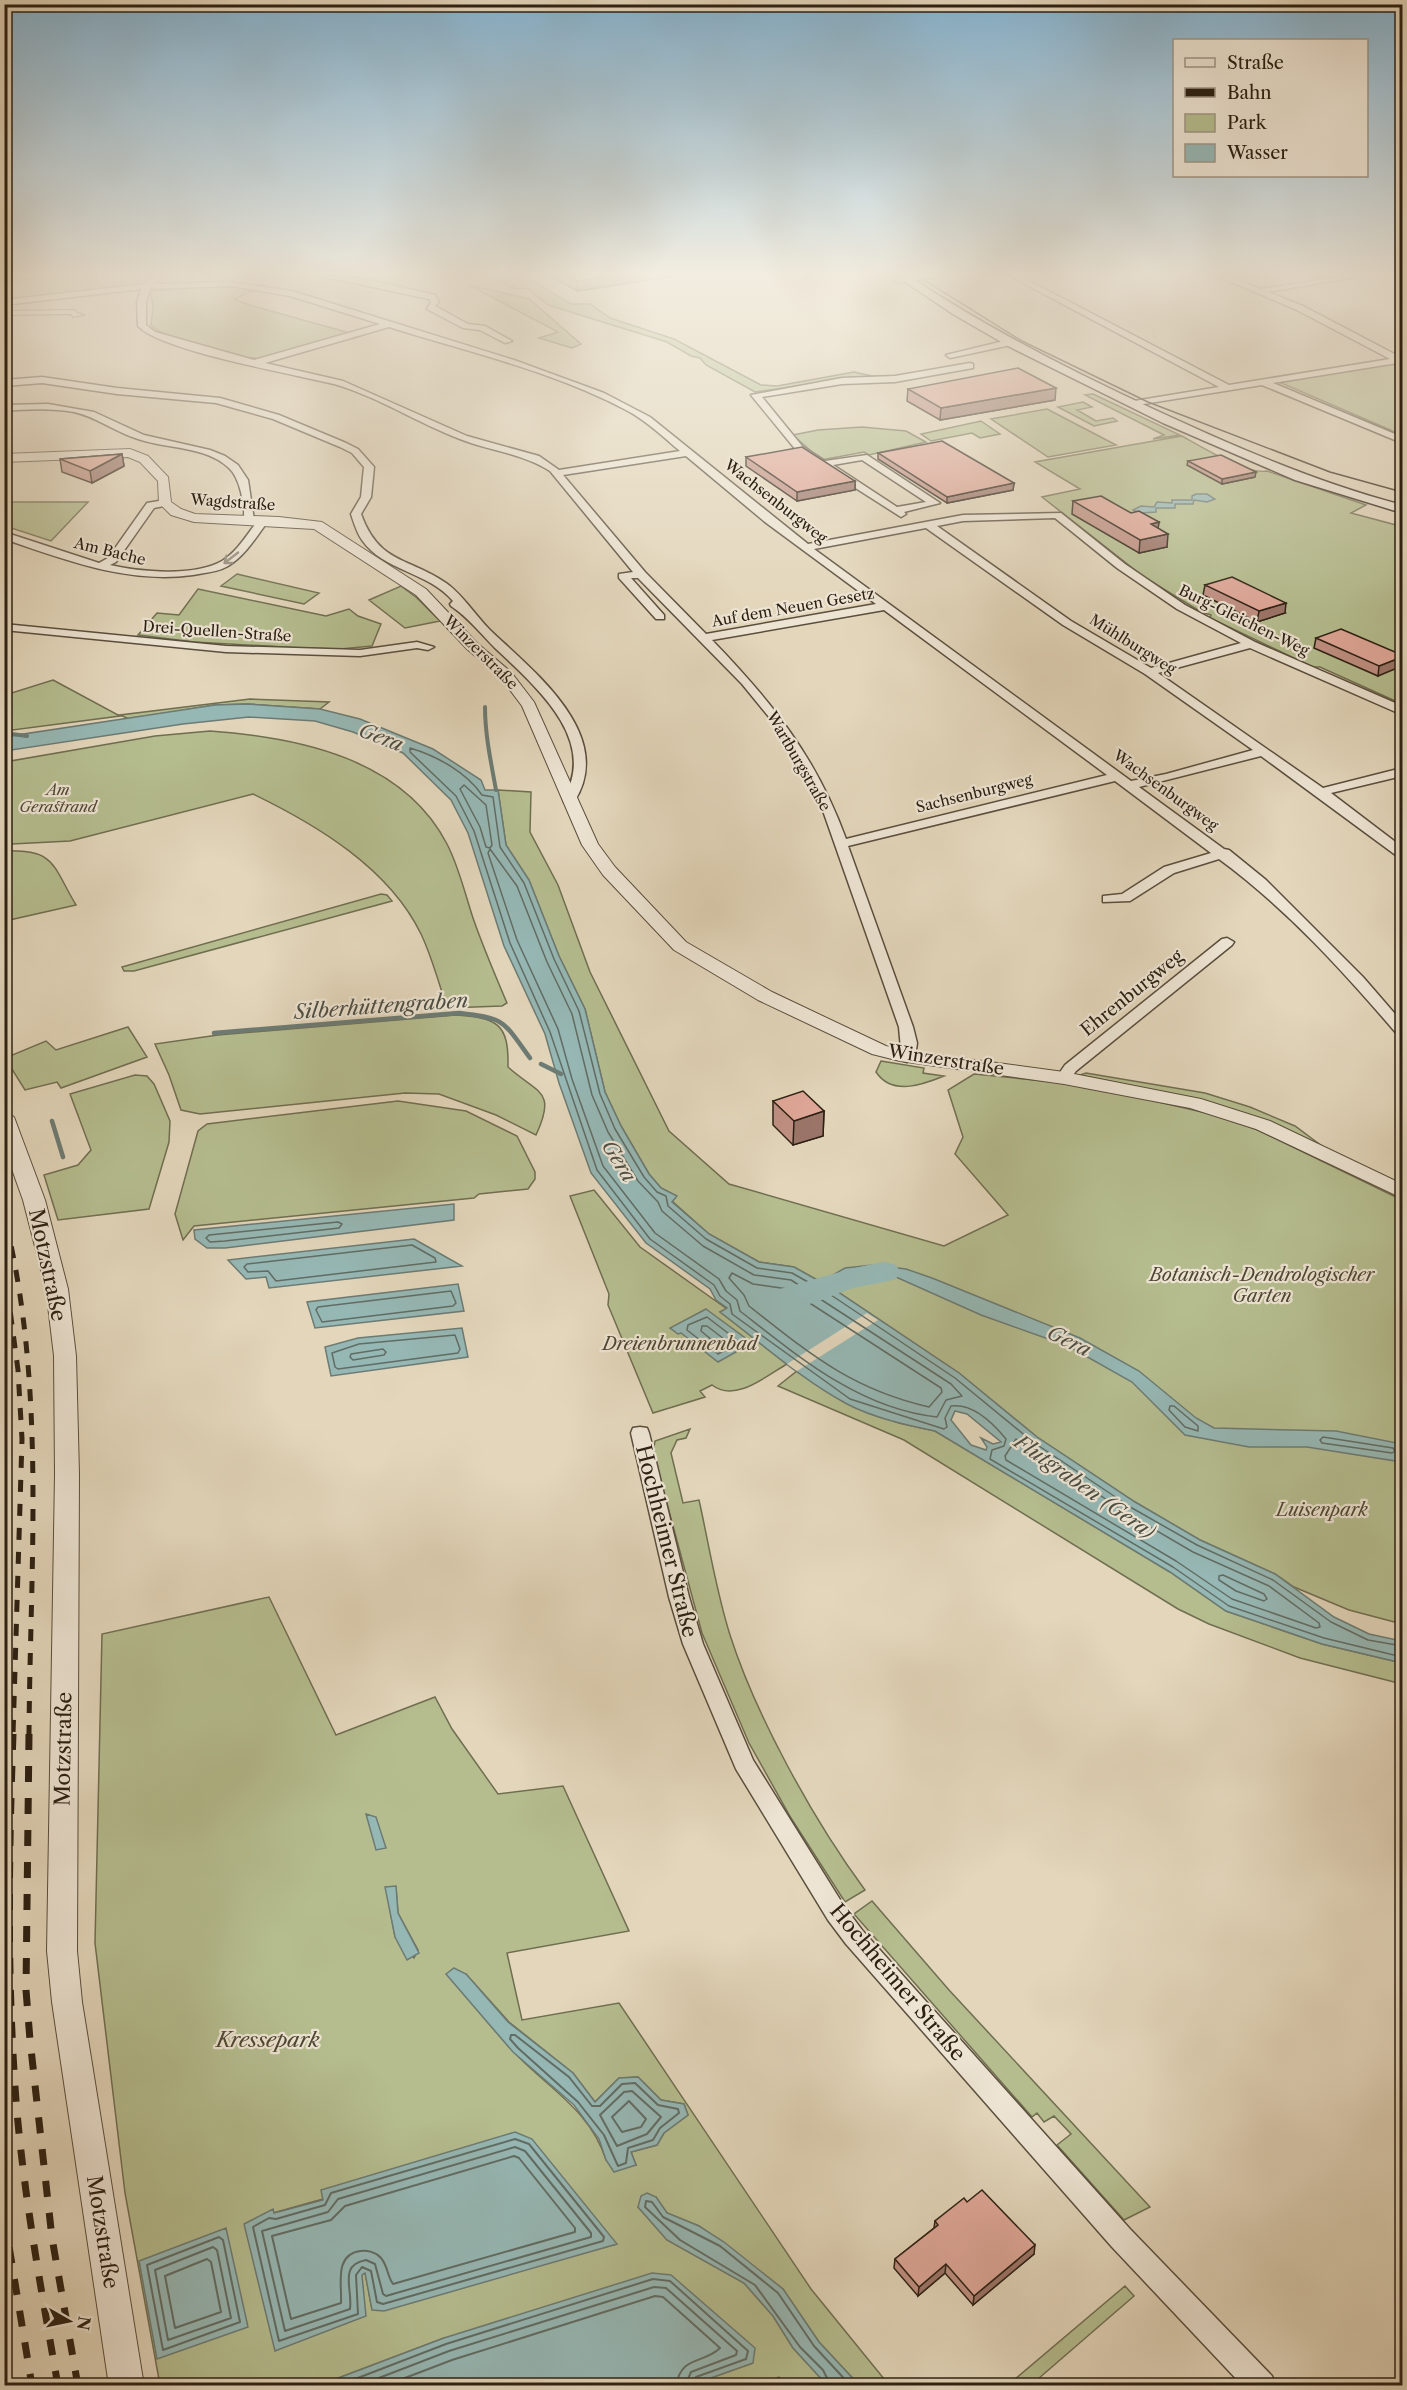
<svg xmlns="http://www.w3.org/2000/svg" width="1407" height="2390" font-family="'Libre Caslon Text',serif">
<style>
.green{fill:#b5bd8f;stroke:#706e51;stroke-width:1.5;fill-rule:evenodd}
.water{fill:#96b8b5;stroke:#6c7b74;stroke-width:1.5;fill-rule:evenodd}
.pier{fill:#e3d6bb}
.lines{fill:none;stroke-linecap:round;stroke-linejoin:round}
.shore-far1{stroke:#616c64;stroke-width:1.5}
.shore{stroke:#616c64;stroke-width:2}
.stream-far1{stroke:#6c7b74;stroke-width:4}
.stream{stroke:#6c7b74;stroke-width:4.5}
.river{fill:#96b8b5;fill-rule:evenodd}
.pedestrian-casing{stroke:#5a4e3d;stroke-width:2}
.minor-casing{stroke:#5a4e3d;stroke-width:3}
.tertiary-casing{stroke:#5a4e3d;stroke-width:2}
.secondary-casing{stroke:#2c2013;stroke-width:3}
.pedestrian{fill:#ede4d3;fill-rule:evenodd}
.minor{fill:#ede4d3;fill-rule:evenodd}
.tertiary{fill:#ede4d3;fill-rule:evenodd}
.secondary{fill:#ede4d3;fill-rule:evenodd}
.tram{stroke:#2c2013;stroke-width:1.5}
.rail-far2{stroke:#2c2013;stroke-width:4;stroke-dasharray:10 10;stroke-linecap:butt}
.rail-far1{stroke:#2c2013;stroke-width:5;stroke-dasharray:12 12;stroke-linecap:butt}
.rail{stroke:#2c2013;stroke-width:7;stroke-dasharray:16 16;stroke-linecap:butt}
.wall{fill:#c09083;stroke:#2c2013;stroke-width:1.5}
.shaded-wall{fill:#9c756a;stroke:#2c2013;stroke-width:1.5}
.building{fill:#dfa798;stroke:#2c2013;stroke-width:1.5}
.oneway{stroke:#968c7d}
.labels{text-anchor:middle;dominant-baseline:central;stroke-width:4.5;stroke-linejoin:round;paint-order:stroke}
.far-street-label{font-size:15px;fill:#2c2013;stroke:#ede4d3}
.far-park-label{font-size:15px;font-style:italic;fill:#4e4732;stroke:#ede4d3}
.street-label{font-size:18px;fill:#2c2013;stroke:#ede4d3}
.park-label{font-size:18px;font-style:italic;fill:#4e4732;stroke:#ede4d3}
.water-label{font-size:20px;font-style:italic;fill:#4c4e44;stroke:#ede4d3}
.near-street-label{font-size:21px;fill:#2c2013;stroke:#ede4d3}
.near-park-label{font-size:21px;font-style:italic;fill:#4e4732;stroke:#ede4d3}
</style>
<rect width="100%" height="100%" fill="#e3d6bb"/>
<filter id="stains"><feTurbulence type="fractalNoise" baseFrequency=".00333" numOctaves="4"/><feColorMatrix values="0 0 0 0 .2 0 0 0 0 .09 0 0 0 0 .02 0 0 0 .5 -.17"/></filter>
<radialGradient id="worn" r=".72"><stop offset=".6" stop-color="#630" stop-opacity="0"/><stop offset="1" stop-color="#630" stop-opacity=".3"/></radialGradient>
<path class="green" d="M75,275H133L137,284L123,289L5,301L4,281Z
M508,275H523L571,304H590L610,318L674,339L761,385L777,386L854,372L872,376H902L831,381L755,392L706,365L700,358L691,356L667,342L548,305L527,288L516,289L488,277L512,278Z
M469,285L529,299L581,344L572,348L539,338L558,332Z
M219,286L257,289L234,299L249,305L350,333L260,359L227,354L160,332L151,325L153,306L150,291Z
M1395,363L1402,368V435L1279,382Z
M1093,394L1180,435L1153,439L1164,435L1085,395Z
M1083,402L1092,407L1077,410L1096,421L1113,418L1117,421L1094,426L1058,407Z
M1047,409L1116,445L1048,457L991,419Z
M981,421L1000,434L980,438L972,433L931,441L921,434Z
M862,427L906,431L926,442L869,455L864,452L821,460L793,435L818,430Z
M1182,436C1200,446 1247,475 1267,471L1366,505L1351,513L1396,525L1402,531V704L1320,667H1313L1210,618L1211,615L1201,612L1144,577L1042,497L1080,489L1035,462Z
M5,502H88L51,541L5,526Z
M237,574L319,593L304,604L221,586Z
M401,586L417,598L440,621L405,628L369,600Z
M198,589L326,616L349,609L358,616L381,624L372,646L340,649L301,648L194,642L138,635L157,613L179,615Z
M53,680L120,716L5,731V695Z
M250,699L329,702L320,709L247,704L215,705L129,719L120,715Z
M210,731C299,737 403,759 447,844C459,867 465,894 473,918C483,947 495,975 507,1003L502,1006L447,1008C439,984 432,957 421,934C389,868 317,825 253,794L70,841L12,844L5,829V762L155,736Z
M498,790L531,792L530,832L558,885L590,972L669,1131L729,1184L944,1246L1008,1215L955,1154L963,1137L948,1090L974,1074L1055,1082L1137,1097L1215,1115L1258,1130L1402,1200V1624L1349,1610L1294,1587L1275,1574L1200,1540L1135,1502L1037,1437L959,1373L835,1290L794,1267L759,1262L709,1234L672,1201L676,1196L661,1188L649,1174L621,1126L605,1092L585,1009L559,956L529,880L506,845Z
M4,851C56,849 52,865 76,905L5,921Z
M381,894L387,895L392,901L134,971H124L122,967Z
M456,1015C497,1018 509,1023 508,1067C538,1094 557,1090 536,1135L496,1115L439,1094L405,1093L200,1114L181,1110L169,1075L155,1044L218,1035Z
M128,1027L147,1057L61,1088L57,1082L25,1090L5,1058L46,1041L56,1050Z
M881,1061L924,1068L923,1073L944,1076C922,1085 892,1096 876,1072Z
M1086,1073L1205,1093L1250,1107L1295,1126L1322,1146L1191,1098L1080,1075Z
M135,1075L147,1076L154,1084L170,1121L169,1142L149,1209L58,1220L44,1175L78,1165L91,1150L70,1094Z
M398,1101L466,1111L517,1136L535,1172V1179L528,1189L479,1194L474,1198L194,1226L183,1240L175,1214L198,1131L207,1124Z
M594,1190L640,1247L727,1309L720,1312L787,1364C766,1376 735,1403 712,1385L700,1391L705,1397L653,1413L608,1305L609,1294L570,1196Z
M797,1371L848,1404L899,1423L935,1431L1170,1572L1226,1611L1322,1644L1402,1663V1684L1300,1658L1209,1624L1178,1609L904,1440L778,1386Z
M690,1429L686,1438L677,1440L671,1453L683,1503L699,1500C709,1545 716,1591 730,1635C756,1716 814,1821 865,1890L845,1902L791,1818L749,1743L702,1633L653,1452L655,1441Z
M269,1597L336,1735L435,1697L452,1729L498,1794L563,1786L629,1931L507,1953L522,2020L619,2003L811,2289L889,2385H859L819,2342L783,2289L699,2226L667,2213L656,2197L638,2207L667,2240L744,2283L773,2316L793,2348L827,2385H787L779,2377L755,2385H691L753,2363L444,2338L320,2385H160L125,2193L95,1943L102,1634ZM386,1887H396L398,1913L418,1950L414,1958L395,1937ZM447,1974H466L509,2022L573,2073L595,2102L619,2078L638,2077L661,2100L684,2104L688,2115L664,2133L657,2145L631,2152L636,2165L606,2160C590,2109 547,2088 513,2051C490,2026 469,2000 447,1974ZM322,2190L617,2244L372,2309L365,2272L276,2350L245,2225L273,2210V2213L323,2199Z
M872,1901L949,1990L1150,2207L1124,2220L1057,2145L1071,2134L1054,2116L1044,2122L1037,2113L1032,2117L854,1914Z
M1125,2286L1134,2296L1031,2385H1008Z"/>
<path class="water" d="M1196,494H1207L1215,499L1207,502L1194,500L1193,504H1175V508H1156V512L1140,513L1133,510L1141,506L1154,507L1157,502L1172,503V500H1192V496Z
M247,704L320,709L360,719L433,749L481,780L485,790H498L506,845L529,880L559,956L585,1009L605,1092L621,1126L649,1174L661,1188L677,1196L672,1202L709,1234L759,1262L794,1267L835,1290L959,1373L1037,1437L1135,1502L1200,1540L1275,1574L1334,1617L1369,1634L1402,1641V1663L1322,1644L1226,1611L1170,1572L935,1431C906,1425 874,1418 847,1404C802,1380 761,1343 720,1312L727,1308L716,1300L710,1289L646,1243L591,1173L559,1083L545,1034L504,946L468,833L451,800L403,753L353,732L315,721L249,717L183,724L5,751L4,737L215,705ZM955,1411L967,1414L1001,1442L993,1444L981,1438L987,1447L986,1450L971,1445L951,1420Z
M454,1204V1220L225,1248H207L195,1239L194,1230Z
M414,1239L462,1266L269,1288L266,1277L246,1279L228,1260Z
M873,1265L906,1269L932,1278L1080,1338L1139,1371L1196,1418L1214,1428L1336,1431L1402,1444V1462L1307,1447H1249L1185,1435L1132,1382L1068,1346L981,1315L896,1277L867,1276L845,1282L833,1275L845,1268Z
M458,1284L464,1311L315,1328L307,1302Z
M706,1309L752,1343L718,1362L681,1333L678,1334L670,1328Z
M462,1328L468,1357L331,1376L325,1347L358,1338Z
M366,1814L376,1817L386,1848L376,1850Z
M396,1886L398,1913L419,1953L407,1960L395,1937L385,1887Z
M454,1968L466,1974L508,2022L573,2073L595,2102L619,2078L638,2077L661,2100L684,2104L688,2115L664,2133L657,2145L631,2152L636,2165L614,2172L606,2160L599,2139L574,2105L513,2052L446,1974Z
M515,2132L532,2139L617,2244L384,2311L372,2310L365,2273L362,2275L366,2316L275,2351L244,2224L273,2209L274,2213L323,2200L321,2190Z
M647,2193L656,2197L667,2213L699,2226L724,2242L783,2289L819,2342L859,2385H827L793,2348L773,2316L744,2283L667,2240L638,2207L641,2196Z
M226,2228L248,2327L157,2359L139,2261Z
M652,2273L671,2275L755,2348L753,2363L691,2385H320L444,2338Z"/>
<path class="pier" d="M867,1313L878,1320L797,1371L787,1364Z"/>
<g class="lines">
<path class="shore-far1" d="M464,785L486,805L492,845L490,848L486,847L480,827L460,789Z
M490,849L517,886L547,962L572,1014L592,1095L608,1132L638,1181L658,1202L662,1211L703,1246L754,1275L791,1280L951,1384L962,1396L946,1400L937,1417C860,1409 799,1357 740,1311L737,1300L726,1291L719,1279L655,1233L603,1166L572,1079L558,1029L517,940L488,853Z
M338,1222L342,1224L339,1228L225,1241L210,1242L206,1238L209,1235Z
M412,1245L435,1258L436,1262L276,1281L268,1271L248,1272L244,1267L247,1264Z
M732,1273L753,1284L788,1289L941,1388L942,1392L929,1407C851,1389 810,1354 749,1306L744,1295L729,1278Z
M451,1291L456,1303L453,1306L322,1322L316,1310L318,1307Z
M707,1317L737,1340V1344L718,1354L687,1330L688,1325Z
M702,1326H707L724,1339V1343L718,1345L701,1331Z
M455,1335L460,1349L458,1353L338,1369L335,1367L332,1353L359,1344Z
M383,1349L386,1352L384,1355L353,1360L350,1357L351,1354Z
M1170,1406H1174L1198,1426V1431L1185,1427L1169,1410Z
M1323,1437L1393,1448L1395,1451L1392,1453L1322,1443L1320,1440Z
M1016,1439L1128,1514L1193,1552L1269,1586L1319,1623L1320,1627L1316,1628L1232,1599L1176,1561L1006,1460L1005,1456Z
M1223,1575L1264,1594L1267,1599L1264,1601L1236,1591L1219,1580V1576Z
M1402,1646L1368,1640L1331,1622L1273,1580L1197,1545L1132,1508L1033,1442L955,1378L831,1295L792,1273L757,1268L706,1239L668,1206L666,1196L657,1192L644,1177L615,1129L600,1094L579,1011L554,959L524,883L500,847L493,797L482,795C466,772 437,756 410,748V752L456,796L474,831L510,943L550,1032L597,1170L650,1239L714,1285L720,1296L730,1304L732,1314L850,1399L944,1429L947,1427L945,1418L951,1406C973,1403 993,1423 1006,1439L1004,1446L992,1450L990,1459L1173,1567L1229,1606L1324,1638L1402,1657"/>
<path class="shore" d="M511,2035H515L569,2077L592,2106H600L622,2084L635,2083L658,2105L678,2109L679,2113L660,2128L653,2140L628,2148L626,2163L618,2166L604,2135L578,2102L518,2048L510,2039Z
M632,2091L661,2117L647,2134L617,2146L600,2115L624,2092Z
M629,2101L646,2119L641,2127L622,2132L612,2117Z
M515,2139L529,2144L604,2237L603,2241L383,2304L377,2302L371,2271L362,2267L356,2275L358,2314L279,2341L253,2227L269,2218L276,2219L325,2205L331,2193Z
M515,2147L525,2151L591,2233V2237L386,2296L383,2294L375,2264L366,2260C338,2265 353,2289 350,2309L285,2331L262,2231L328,2212L338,2199Z
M514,2156L519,2158L575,2228V2232L393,2284C387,2276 388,2266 381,2258C376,2252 367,2250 360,2251C334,2255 342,2284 341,2303L291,2319L272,2236L331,2220L345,2206Z
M219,2237L223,2240L240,2322L163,2350L147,2265Z
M213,2247L217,2250L231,2318L168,2340L155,2270Z
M207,2259L211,2262L221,2312L175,2328L165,2276Z
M337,2386L446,2344L653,2279L670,2281L748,2351L746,2359L696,2377L692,2386
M358,2386L449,2351L654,2287L666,2288L737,2351L736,2355L691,2372L685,2386
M384,2386L452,2360L655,2296L663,2297L720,2348C704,2364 681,2355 676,2386
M831,2386L823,2370L800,2347L755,2285L680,2240L645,2207L646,2201L652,2202L663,2217L720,2246L778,2293L814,2346L851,2386"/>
<path class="stream-far1" d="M485,707C485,735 491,762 496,790
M4,733L27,736"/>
<path class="stream" d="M214,1033L459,1013C506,1018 503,1021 530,1058
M541,1064L561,1074
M52,1121L63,1157"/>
<path class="river" d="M884,1262L896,1265L900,1272L896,1279C883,1283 870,1284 858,1287C832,1293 804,1313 776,1306L771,1298L776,1290C813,1281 846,1268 884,1262Z"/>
<g class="pedestrian-casing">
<path id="pedestrian" d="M75,310L77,313L84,315L73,317L71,314L4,315V311Z"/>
</g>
<g class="minor-casing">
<path id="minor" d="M155,275H164L155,284L231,282L292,291L514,360L604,393L650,417L808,544L963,515L1061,513L1125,564L1185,605L1255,642L1402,706V713H1398L1250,648L1158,673L1323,788L1402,768V776L1331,793L1402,847V857L1397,856L1261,756L1139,787L1224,849L1229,850L1266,880L1363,977L1402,1022V1035L1397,1034C1343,971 1286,908 1219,859L1174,873L1130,901L1103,902V896L1122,894L1164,867L1211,853L1115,781L848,846L913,1027L917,1043L915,1057L907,1062L902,1060L899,1027L821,805L778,728L742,684L638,578H631L664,615V619H656L619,578V574L633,572L550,471C522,453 490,451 460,439C420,424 374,395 334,384C294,374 161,351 138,326L137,302L141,289L4,305V300L145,284ZM231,286L290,296L380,324L254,360L155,332L146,325V302L150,289ZM389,327C468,352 553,371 626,410C646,420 663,437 680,451L559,470L539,456L467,436L343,381L265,363ZM686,456L765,522L876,604L706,634L645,572L563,475ZM1055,518L1117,568L1177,609L1241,643L1151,668L1071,621L937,526L963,521ZM926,528L1063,625L1145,674L1253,750L1166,774L1131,781L814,549ZM884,610L1107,775L846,839C816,757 772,702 712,640Z
M316,275L370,280L435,295L439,302L435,306L468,324L485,326L512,341L505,343L480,330L463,328L427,309L431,302L429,299Z
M928,275H951L897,283L893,281Z
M1008,275H1018L1229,385L1390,359L1297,310L1215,275H1226L1260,289L1350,275H1368L1268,292L1303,306L1402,358V364L1397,363L1273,383L1402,437V443L1262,385L1131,406L1129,404L1134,401L1219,387Z
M1008,340L1012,343L1011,345L950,358L946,355Z
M970,363L973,364V368L895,382L842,384L762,397L802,446L825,461L867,455L940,503L904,512L906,514L901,517L796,450L751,395L842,378L895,376ZM862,460L926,502L897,507L833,465Z
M42,377L117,388L220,398L279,415L346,443L358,449L374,467L371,497L361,514C379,564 408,557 446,583C463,595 475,615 490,630C533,671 617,735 574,802H564L563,799C600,740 534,685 495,648C481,634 468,617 451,606L450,604L453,601C429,572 383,571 362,540C357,533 354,523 351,514L361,497L364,467L352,453L340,447L273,419L216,403L117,394L42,383L4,386V380Z
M4,392L8,393V397L4,398Z
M48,404L94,412L144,435L210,450L225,456L238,465L248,480L254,520L249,523L244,520C245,505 240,478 229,468C206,446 167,449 138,439C115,432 97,417 74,412C51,408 27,409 4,411V405Z
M165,500L169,501V505L154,508L116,562L110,565C140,572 194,577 222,561C238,551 248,533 259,519L268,521C257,536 245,556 228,566C218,572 204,573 193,575C127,584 66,560 4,539V532L99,563L108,558L147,503Z
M4,624L226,646L360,650L417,642L434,647L428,650L417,648L360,656L226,652L4,630Z
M1227,938L1234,942L1232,945L1076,1071L1069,1081H1059L1056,1078L1065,1065L1222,939Z
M640,1427L647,1428L649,1433L689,1597L703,1644L753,1760L844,1906L862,1930L1130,2229L1272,2376L1276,2386H1243L1112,2247L846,1944L828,1920L736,1769L683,1644L669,1597L631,1433L633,1428Z"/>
</g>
<g class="tertiary-casing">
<path id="tertiary" d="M130,449L148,456L168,477L171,502L181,509L195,514L279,517L322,522L426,589L477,643L511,672L534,702L598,844L615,867L686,942L772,992L886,1046L907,1051L1064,1072L1201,1099L1270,1121L1402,1184V1198L1256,1129L1190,1108L1064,1084L900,1061L872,1054L758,1000L674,950L603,875L582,845L522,706L501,678L467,649L416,595L314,529L194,522L171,515L159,503L158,481L140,462L128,457L4,462V454Z
M4,1111L14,1117L45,1200L68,1289L76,1356L79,1474L77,1951L82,2002L144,2386H109L52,2002L47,1951L55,1474L54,1356L46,1289L23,1200L4,1147Z"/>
</g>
<g class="secondary-casing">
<path id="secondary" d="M895,275H907C985,327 1067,369 1151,408C1233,446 1315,482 1402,505V513L1295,480L1163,423L1010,347L953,314Z"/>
</g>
<use href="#pedestrian" class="pedestrian"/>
<use href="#minor" class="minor"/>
<use href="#tertiary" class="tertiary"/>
<use href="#secondary" class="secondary"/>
<path class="tram" d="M916,275L1022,341L1148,402L1330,472L1402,492"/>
<path class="rail-far2" d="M4,1213L7,1225"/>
<path class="rail-far1" d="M6,1223C46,1389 30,1566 29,1735
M4,1265L18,1370L22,1439L13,1735"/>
<path class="rail" d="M13,1734C9,1846 7,1958 14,2071C20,2177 40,2282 58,2386
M29,1734L26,1990L30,2040L52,2238L78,2386
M4,2216L32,2386"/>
</g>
<path class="wall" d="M549,275H680L577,291Z
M908,389L1055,400L940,420L907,401Z
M878,453L1014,483L1013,490L947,503L878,459Z
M122,454L124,466L92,483L62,472L60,459Z
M746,457L855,481V490L797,501L746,466Z
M1188,461L1255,477L1222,484L1187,465Z
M1073,501L1131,513L1159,522L1158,528L1167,547L1139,553L1072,514Z
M1205,585L1285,613L1257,622L1203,595Z
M1316,638L1402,655L1378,676L1314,648Z
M773,1101L824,1111L823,1136L793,1145L773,1125Z
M967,2202L1034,2254L973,2305L945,2273L918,2296L894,2268L895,2259L934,2228L935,2221Z"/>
<path class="shaded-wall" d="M619,275H680L577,291V281Z
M1056,388L1055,400L940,420L941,408Z
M122,454L124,466L92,483L90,471Z
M1256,472L1255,477L1222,484V479Z
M855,481V490L797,501V492Z
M1014,483L1013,490L947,503V497Z
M1159,522L1157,535L1151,524Z
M1168,534L1167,547L1139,553L1140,540Z
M1286,603L1285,613L1257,622L1259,611Z
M1402,657V666L1378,676L1379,666Z
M824,1111L823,1136L793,1145L794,1121Z
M1035,2245L1034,2254L973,2305L974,2296Z
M946,2264L945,2273L918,2296L919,2287Z"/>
<path class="building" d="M566,275H619L577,281Z
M1018,368L1056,388L941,408L908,389Z
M942,441L1014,483L947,497L878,453Z
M802,447L855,481L797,492L746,457Z
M122,454L90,471L60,459Z
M1221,455L1256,472L1222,479L1188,461Z
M1101,496L1131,513L1139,511L1159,522L1151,524L1168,534L1140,540L1073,501Z
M1232,577L1286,603L1259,611L1205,585Z
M1341,629L1402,655V657L1379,666L1316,638Z
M803,1091L824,1111L794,1121L773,1101Z
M982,2190L1035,2245L974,2296L946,2264L919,2287L895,2259L938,2225L935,2221L964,2198L967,2202Z"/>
<defs><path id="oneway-shaft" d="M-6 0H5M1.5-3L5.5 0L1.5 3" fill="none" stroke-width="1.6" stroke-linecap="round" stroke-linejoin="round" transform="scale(1.5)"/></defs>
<use class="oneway" href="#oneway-shaft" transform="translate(231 558) rotate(142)"/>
<linearGradient id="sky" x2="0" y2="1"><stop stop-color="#87b6d4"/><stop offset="0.45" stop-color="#f2ede0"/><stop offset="1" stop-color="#f2ede0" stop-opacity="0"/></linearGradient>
<rect width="1407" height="609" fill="url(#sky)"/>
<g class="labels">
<g class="far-street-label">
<text transform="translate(776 501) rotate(38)">Wachsenburgweg</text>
<text transform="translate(233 502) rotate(4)">Wagdstraße</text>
<text transform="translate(110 551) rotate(14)">Am Bache</text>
<text transform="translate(793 607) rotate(-10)">Auf dem Neuen Gesetz</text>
<text transform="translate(1244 620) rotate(26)">Burg-Gleichen-Weg</text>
<text transform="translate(217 631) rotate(4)">Drei-Quellen-Straße</text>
<text transform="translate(1133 644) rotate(32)">Mühlburgweg</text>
<text transform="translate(481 652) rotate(45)">Winzerstraße</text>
<text transform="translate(799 761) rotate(60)">Wartburgstraße</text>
<text transform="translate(1166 790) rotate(36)">Wachsenburgweg</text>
<text transform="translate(974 793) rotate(-14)">Sachsenburgweg</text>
</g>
<g class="far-park-label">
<text x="58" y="789">Am<tspan x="58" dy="17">Gerastrand</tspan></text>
</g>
<g class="street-label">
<text transform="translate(1132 993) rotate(-39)">Ehrenburgweg</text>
<text transform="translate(946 1060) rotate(9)">Winzerstraße</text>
</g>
<g class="park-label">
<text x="1262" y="1275">Botanisch-Dendrologischer<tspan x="1262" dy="21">Garten</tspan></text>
<text x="680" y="1344">Dreienbrunnenbad</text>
<text x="1322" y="1510">Luisenpark</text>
</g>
<g class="water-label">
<text transform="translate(381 737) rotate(21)">Gera</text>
<text transform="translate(381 1006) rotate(-4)">Silberhüttengraben</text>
<text transform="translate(619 1161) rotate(58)">Gera</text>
<text transform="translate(1069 1341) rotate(26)">Gera</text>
<text transform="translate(1085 1487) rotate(35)">Flutgraben (Gera)</text>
</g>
<g class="near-street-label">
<text transform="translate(48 1265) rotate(78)">Motzstraße</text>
<text transform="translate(667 1541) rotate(76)">Hochheimer Straße</text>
<text transform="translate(63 1749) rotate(-89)">Motzstraße</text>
<text transform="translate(898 1982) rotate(50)">Hochheimer Straße</text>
<text transform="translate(103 2232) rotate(81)">Motzstraße</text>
</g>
<g class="near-park-label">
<text x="268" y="2039">Kressepark</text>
</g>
</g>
<rect width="1407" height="2390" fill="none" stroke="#e3d6bb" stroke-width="24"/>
<rect x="6" y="6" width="1395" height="2378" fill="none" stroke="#2c2013" stroke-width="3"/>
<rect x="12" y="12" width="1383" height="2366" fill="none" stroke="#2c2013" stroke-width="1.5"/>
<rect x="1173" y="39" width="195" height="138" fill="#ede4d3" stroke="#a09686" stroke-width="1.5"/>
<rect x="1185" y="58" width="30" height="9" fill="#ede4d3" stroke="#a09686" stroke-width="1.5"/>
<text x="1227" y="69" font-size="18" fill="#2c2013">Straße</text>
<rect x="1185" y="88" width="30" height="9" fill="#2c2013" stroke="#a09686" stroke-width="1.5"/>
<text x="1227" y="99" font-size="18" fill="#2c2013">Bahn</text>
<rect x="1185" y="114" width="30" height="18" fill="#b5bd8f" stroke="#a09686" stroke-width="1.5"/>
<text x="1227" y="129" font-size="18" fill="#2c2013">Park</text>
<rect x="1185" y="144" width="30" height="18" fill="#96b8b5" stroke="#a09686" stroke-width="1.5"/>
<text x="1227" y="159" font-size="18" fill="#2c2013">Wasser</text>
<g transform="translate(69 2321) rotate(99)" stroke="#ede4d3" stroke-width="4.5" paint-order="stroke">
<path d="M0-4.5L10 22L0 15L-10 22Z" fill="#2c2013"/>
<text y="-9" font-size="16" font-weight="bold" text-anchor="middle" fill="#2c2013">N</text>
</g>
<rect width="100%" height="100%" filter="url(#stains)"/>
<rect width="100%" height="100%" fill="url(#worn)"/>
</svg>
